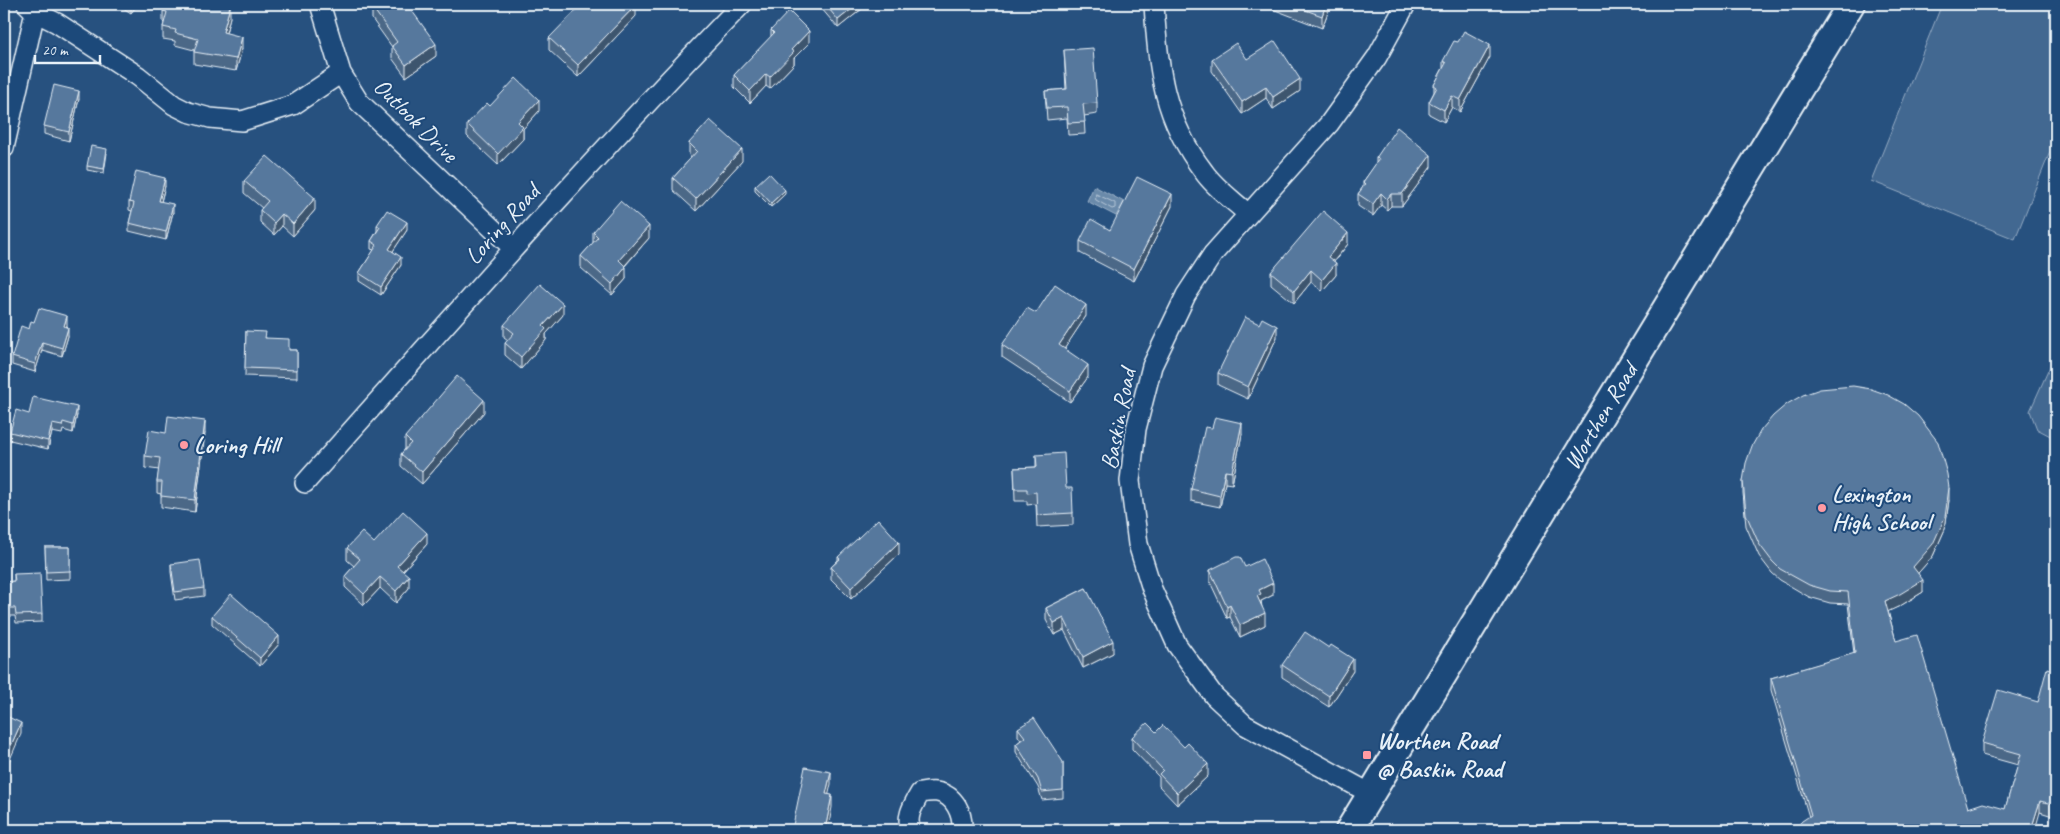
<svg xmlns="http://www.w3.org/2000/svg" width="2060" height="834" font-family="Caveat,sans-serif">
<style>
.green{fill:#436891;stroke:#96acc4}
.water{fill:#6b8aaa;stroke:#9db3c9}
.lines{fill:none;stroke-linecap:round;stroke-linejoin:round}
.shore{stroke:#b6c8d9;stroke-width:1}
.street-casing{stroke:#e8f1f8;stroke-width:22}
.secondary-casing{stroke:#e8f1f8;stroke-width:30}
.street{stroke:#1f4a7a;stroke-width:19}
.secondary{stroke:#1f4a7a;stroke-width:26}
.wall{fill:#4b6787;stroke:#e8f1f8}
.shaded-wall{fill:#3d546e;stroke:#e8f1f8}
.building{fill:#57789d;stroke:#e8f1f8}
.poi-dot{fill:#ff9aa2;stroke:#1f4a7a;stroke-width:2}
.labels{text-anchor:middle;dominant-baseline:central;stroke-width:4;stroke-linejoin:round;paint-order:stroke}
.street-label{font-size:24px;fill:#e8f1f8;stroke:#1f4a7a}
.poi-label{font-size:24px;font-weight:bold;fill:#e8f1f8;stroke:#1f4a7a;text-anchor:start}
</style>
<rect width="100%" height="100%" fill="#27517f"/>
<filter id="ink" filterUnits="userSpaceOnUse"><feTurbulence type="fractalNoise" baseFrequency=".02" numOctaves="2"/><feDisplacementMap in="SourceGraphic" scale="10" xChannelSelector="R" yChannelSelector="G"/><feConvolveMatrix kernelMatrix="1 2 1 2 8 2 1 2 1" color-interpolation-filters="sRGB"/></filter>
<g filter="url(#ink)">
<path class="green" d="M1942,4H2056V137L2015,239L1871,181Z
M2056,353V439L2037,429L2030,411Z"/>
<path class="water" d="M1094,186L1124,202L1116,216L1087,201Z"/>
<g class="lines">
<path class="shore" d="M1096,194L1115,203V208L1112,209L1096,200Z"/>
<g class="street-casing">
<path id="street" d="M27,4L35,12L57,23L138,76L174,105L188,112L210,118L242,121L293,105L341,73
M320,4L341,73L359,102L513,248
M1154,4C1158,69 1163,118 1204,172C1215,188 1234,201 1248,214
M4,148L35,12
M305,483C449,321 591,159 742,4
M1371,794L1245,725L1214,696L1177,645L1152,589L1138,544L1130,481L1136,429L1152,366L1186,295L1213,254L1329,124L1377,57L1406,4
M911,830C905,817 914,804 920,793C926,792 932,791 937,792C955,795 963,814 962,830"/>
</g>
<g class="secondary-casing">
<g id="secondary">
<path id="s1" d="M1349,830L1851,4"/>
</g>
</g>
<use href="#street" class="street"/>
<use href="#secondary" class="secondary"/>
</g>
<path class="wall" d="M117,4H138L131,13Z
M821,4H868L838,28L821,8Z
M1270,4H1331L1322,28L1270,8Z
M372,7L436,56L406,77L392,58V47L372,19Z
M163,11L230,17L226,33L242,49L236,71L194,64V50L175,45V41L163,39V27L164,23L163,22Z
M636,16L578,77L549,50V38Z
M771,30L809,43L794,58V64L770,89L766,86L750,103L734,87V75L771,37Z
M1064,50L1097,103V114L1084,116L1085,134L1068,135L1067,118L1047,120L1045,91L1066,89Z
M1490,57L1460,112L1452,107L1444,122L1429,114V102L1434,92V85L1443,68V61Z
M1212,59H1247L1300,91L1273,109L1266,98L1242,114L1212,71Z
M79,99L69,141L44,134V126Z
M490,106L539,111L523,129V139L498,165L467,136V124Z
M689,143L742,161L696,211L673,190V178L691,158L689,155Z
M107,153L104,173L87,170V166Z
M1376,158L1431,167L1402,206H1391L1387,210L1381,205L1373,216L1358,206V194L1363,187V182L1376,164Z
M244,181L315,210L293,236L282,226L274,235L260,222V210L262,208L244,193Z
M165,186L161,202L173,212L166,240L129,231V223L132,211L129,210V202Z
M755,186L785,194L771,207L755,191Z
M1172,206L1134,281L1080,253V241Z
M377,225L407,230L393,251L401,265L381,295L359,281V273L374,250L371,249V241L377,231Z
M593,232L649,238L625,266L626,279L612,295L581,268V256L593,243Z
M1348,244L1334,262L1336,275L1322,291L1311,282L1294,303L1271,284V272Z
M1036,313L1086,316L1064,349L1088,377L1070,402L1002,357V345Z
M563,315L546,334V340L521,369L505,355V343L508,340L504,337V325Z
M34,322L67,325L66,327L68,336L62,356L42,350L35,372L12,365V357Z
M1259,324L1277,337L1248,399L1218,385V373Z
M246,331L266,338L289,350H297V378L245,376Z
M484,412L422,484L401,466V454L405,449V437Z
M29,414L77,415L73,433L63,430L62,434L52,432L48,449L10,440V432Z
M166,433H205L195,512L161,507V494L157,493V482L159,470L145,468V456Z
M1242,434L1232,484L1225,483L1220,507L1191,501V489Z
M1036,455L1066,488L1073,513V525L1037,527L1036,504L1027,505V501H1015L1014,468L1036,467Z
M1743,481L1949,500L1945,529L1933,556L1918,573L1923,592L1900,606L1888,611L1896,641L1968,808L2005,809L2018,765L1982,755V743L2038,702L2056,671V817L2040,812L1809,817L1771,690V678L1854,654L1848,604L1830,603L1809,597L1780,580L1772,573L1759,556L1746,526L1743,493Z
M374,543L427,544L403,571L409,588L396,603L380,588L364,605L345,587V576L354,566L347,560V548Z
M45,547H70V579L46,580Z
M899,554L851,599L831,579V567L838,560V557Z
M171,564L204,588V596L175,600L171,572Z
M1245,567L1273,595L1261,601L1265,625L1240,637L1230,617L1227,618L1210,582V570Z
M14,574L42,614V622L16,623L15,616H4V582L14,581Z
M1086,588L1113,653L1083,668L1064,630L1054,635L1046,620V608Z
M212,616L279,644L260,666L212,624Z
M1282,665L1353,671L1329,707L1282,677Z
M1018,728L1063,762V798L1042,800L1038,787L1016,752V744L1021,740L1018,736Z
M1156,732L1208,776L1177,805L1159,786V777L1132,749V737Z"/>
<path class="shaded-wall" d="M132,4H138L131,13V5Z
M858,4H868L838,28V20Z
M1326,4H1331L1322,28V16Z
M636,5V16L578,77V65Z
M230,6V17L223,44V32Z
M809,31V43L794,58V64L770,89V77L791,50Z
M242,37V49L236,71V59Z
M436,44V56L406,77V65Z
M1490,45V57L1460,112V100Z
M766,74V86L750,103V91Z
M1300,79V91L1273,109V97Z
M1266,87V98L1242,114V102Z
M79,91V99L69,141V132Z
M1452,96V107L1444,122V110Z
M539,100V111L523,129V139L498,165V154L518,122Z
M742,149V161L696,211V199Z
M1431,155V167L1402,206V194Z
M165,178V186L159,209V201Z
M785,190V194L771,207V203Z
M1381,193V205L1373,216V204Z
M1172,194V206L1134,281V269Z
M1391,194V206L1387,210V199Z
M315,198V210L293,236V224Z
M173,204V212L166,240V232Z
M282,214V226L274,235V223Z
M407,222V230L389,257V249Z
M649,226V238L619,272V260Z
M1348,233V244L1328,268V257Z
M401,257V265L381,295V287Z
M1336,263V275L1322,291V280Z
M626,267V279L612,295V284Z
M1311,270V282L1294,303V291Z
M563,304V315L546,334V340L521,369V357L543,326Z
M1086,305V316L1059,357V345Z
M67,316V325L64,334V326Z
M1277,326V337L1248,399V387Z
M68,328V336L62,356V348Z
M42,342V350L35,372V364Z
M1088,365V377L1070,402V391Z
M484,400V412L422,484V472Z
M77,407V415L73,433V425Z
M205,421V433L195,512V500Z
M1242,423V434L1232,484V472Z
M52,424V432L48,449V441Z
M1225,471V483L1220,507V496Z
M1949,488V500L1945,529L1933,556L1913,579V567Z
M427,533V544L397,577V566Z
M899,542V554L851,599V588Z
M409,576V588L396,603V591Z
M380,577V588L364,605V594Z
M1923,580V592L1900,606L1885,613V601Z
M1273,583V595L1261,601V606L1257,596L1259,590Z
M1230,605V617L1227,618V607Z
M1265,613V625L1240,637V625Z
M1064,618V630L1054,635V623Z
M279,636V644L260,666V658Z
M1113,641V653L1083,668V657Z
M1353,659V671L1329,707V696Z
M21,723V734L4,773V761Z
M1208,764V776L1177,805V793Z
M831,772V784L826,806V794Z
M832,795V807L828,830H825Z
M2040,801V812L2035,830H2031Z"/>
<path class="building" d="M165,4H223L230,6L223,32L242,37L236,59L194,52L198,39L175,33L176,30L163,27L167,12L163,11Z
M377,4H407L436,44L406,65L392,46L397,42L372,7Z
M582,4H635L636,5L578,65L549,38Z
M825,4H858L838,20Z
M1289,4H1326L1322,16Z
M789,11L809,31L791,50L794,52L770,77L766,74L750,91L734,75L774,33L771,30Z
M1464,31L1490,45L1460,100L1452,96L1444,110L1429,102L1437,87L1434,85L1446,63L1443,61L1454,41L1458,42Z
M1275,41L1300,79L1273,97L1266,87L1242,102L1212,59L1236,43L1247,59Z
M1093,48L1097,103L1083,104L1085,122L1068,123L1067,107L1047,108L1045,91L1067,89L1064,50Z
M516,78L539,100L518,122L523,127L498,154L467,124L487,103L490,106Z
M54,85L79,91L69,132L44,126Z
M710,120L742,149L696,199L673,178L697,151L689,143Z
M1397,127L1431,155L1402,194H1391L1387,199L1381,193L1373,204L1358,194L1365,184L1363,182L1379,159L1376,158Z
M91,146L107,149L104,169L87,166Z
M267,156L315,198L293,224L282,214L274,223L260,210L268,201L244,181Z
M136,171L165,178L159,201L173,204L166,232L129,223L134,203L129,202Z
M769,173L785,190L771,203L755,186Z
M1137,177L1172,194L1134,269L1080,241L1091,219L1110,230Z
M620,201L649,226L619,260L626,267L612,284L581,256L598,237L593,232Z
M387,210L407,222L389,249L401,257L381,287L359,273L377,245L371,241L380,227L377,225Z
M1323,211L1348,233L1328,257L1336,263L1322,280L1311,270L1294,291L1271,272Z
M540,284L563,304L543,326L546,329L521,357L505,343L514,333L504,325Z
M1055,284L1086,305L1059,345L1088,365L1070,391L1002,345L1027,308L1036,313Z
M39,308L67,316L64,326L68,328L62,348L42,342L35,364L12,357L21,326L29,329L31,321L34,322Z
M1245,317L1259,324L1262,318L1277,326L1248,387L1218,373Z
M246,331L266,332L265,338L289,339V350H297V370L245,368Z
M457,376L484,400L422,472L401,454L411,443L405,437Z
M1853,386L1871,389L1888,395L1904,404L1918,416L1938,442L1947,474L1949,488L1945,517L1933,544L1913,567L1923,580L1900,594L1885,601L1896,641L1917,635L1968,808L1983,803L2005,809L2021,754L1982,743L1998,690L2038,702L2047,668L2056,671V805L2040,801L2031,830H1794L1802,821L1811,815L1771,678L1855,653L1848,592L1830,591L1809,585L1780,569L1772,561L1759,544L1746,514L1743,481L1746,463L1752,446L1761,430L1773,416L1787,404L1803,395L1820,389Z
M33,397L77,407L73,425L63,422L62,426L52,424L48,441L10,432L16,410L29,414Z
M168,416L205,421L195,500L161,496L162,482H157L160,458L145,456L149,430L166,433Z
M1215,417L1242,423L1232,472L1225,471L1220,496L1191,489L1205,427L1212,428Z
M1064,453L1066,488H1072L1073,513L1037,515L1036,492L1027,493V489H1015L1014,468L1037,467L1036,455Z
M403,511L427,533L397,566L409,576L396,591L380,577L364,594L345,576L360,559L347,548L362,532L374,543Z
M878,519L899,542L851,588L831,567L840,559L838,557Z
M45,547H70V571L46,572Z
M1236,557H1240L1245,567L1262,559L1273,583L1259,590L1261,594L1257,596L1265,613L1240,625L1230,605L1227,607L1210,570Z
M200,560L204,588L175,592L171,564Z
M40,573L42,614L16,615L15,608H4V582L15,581L14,574Z
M1086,588L1113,641L1083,657L1064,618L1054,623L1046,608Z
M231,594L279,636L260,658L212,616Z
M1305,632L1329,648L1331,645L1353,659L1329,696L1282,665Z
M4,715L21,723L4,761Z
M1034,718L1063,762V790L1042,792L1038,779L1016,744L1025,737L1018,728Z
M1147,723L1156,732L1163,725L1184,747L1188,743L1208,764L1177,793L1159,774L1163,770L1132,737Z
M805,767L831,772L826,794L832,795L825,830H792Z"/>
</g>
<g class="poi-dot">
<circle cx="184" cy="445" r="5"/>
<circle cx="1822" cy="508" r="5"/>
<rect x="1362" y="750" width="10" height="10" rx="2.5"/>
</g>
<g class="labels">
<g class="street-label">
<text transform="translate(416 120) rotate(45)">Outlook Drive</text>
<text transform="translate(502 224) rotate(-48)">Loring Road</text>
<text stroke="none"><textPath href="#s1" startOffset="484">Worthen Road</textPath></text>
<text transform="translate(1118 419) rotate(-79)">Baskin Road</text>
</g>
<g class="poi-label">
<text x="194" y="445">Loring Hill</text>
<text x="1832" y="494">Lexington<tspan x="1832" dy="28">High School</tspan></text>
<text x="1377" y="741">Worthen Road<tspan x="1377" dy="28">@ Baskin Road</tspan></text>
</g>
</g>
<rect width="2060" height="834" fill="none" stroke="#1f4a7a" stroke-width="20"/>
<rect x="10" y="10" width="2040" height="814" fill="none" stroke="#e8f1f8" stroke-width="2" filter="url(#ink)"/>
<path d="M35 55v8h65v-8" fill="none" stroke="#e8f1f8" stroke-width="2.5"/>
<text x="42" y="55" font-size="15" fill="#e8f1f8" stroke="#1f4a7a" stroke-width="4" paint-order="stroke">20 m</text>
</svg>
